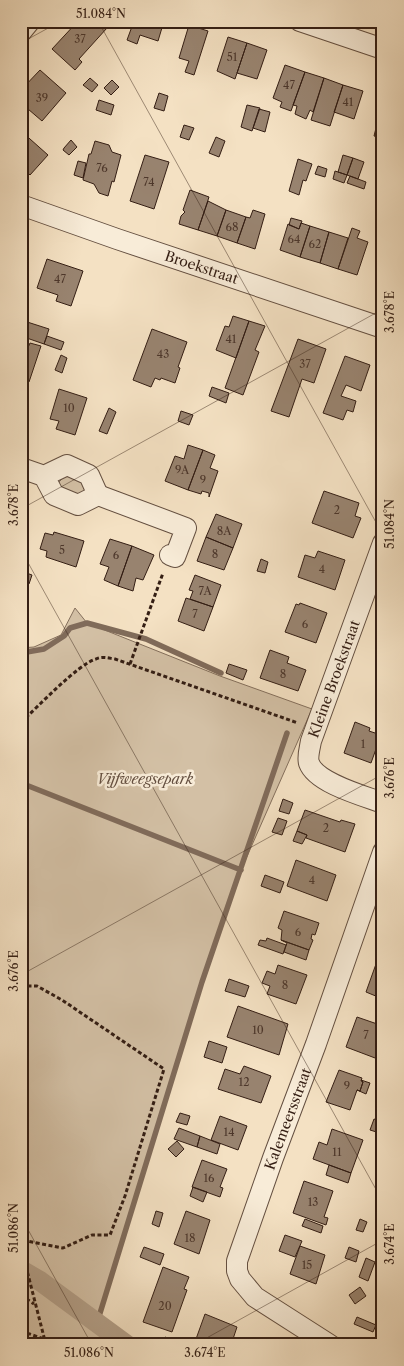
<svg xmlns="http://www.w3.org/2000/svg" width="404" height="1366" font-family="'Libre Caslon Text',serif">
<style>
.green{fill:#d3c0a5;stroke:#846f5c}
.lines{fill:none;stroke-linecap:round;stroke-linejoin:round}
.stream{stroke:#806b5a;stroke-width:5.5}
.canal{stroke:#b39f88;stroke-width:20}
.building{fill:#98836f;stroke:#341e14}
.street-casing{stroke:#644f40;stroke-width:22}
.path{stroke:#341e14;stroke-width:3;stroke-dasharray:4 2.5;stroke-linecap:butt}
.street{stroke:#f8ecd8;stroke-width:20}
.ticks{fill:none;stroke:#341e14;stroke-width:1;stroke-opacity:0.45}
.labels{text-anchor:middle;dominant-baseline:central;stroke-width:5;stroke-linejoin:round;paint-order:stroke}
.number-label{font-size:11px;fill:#4d372b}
.street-label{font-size:14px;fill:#341e14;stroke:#f8ecd8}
.park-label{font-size:14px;font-style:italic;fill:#644f40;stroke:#f8ecd8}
.neatline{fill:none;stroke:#341e14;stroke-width:2}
.ticks-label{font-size:12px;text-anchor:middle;fill:#341e14}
</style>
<rect width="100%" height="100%" fill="#f4e1c3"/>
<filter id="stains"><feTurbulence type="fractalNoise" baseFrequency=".004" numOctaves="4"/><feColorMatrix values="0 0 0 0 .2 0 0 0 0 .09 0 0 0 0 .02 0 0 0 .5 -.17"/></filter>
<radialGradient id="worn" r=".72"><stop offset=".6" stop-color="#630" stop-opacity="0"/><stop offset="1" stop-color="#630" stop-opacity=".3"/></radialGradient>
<path class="green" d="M66,475L80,479L85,491L81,496L59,487V482Z
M75,608L87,623L220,676L312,709L241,870L202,982L98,1323L127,1345H21V648L34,647L61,635Z"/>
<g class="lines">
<path class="stream" d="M21,653L44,649L64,636L70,628L87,623L146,639L221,673
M21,783L241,870
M97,1323L202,982L287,733"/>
<path class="canal" d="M21,1270L40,1281L127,1345"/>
</g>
<path class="building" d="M78,21H99L107,28L79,59L82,62L75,70L52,49Z
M134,21H164L158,41L140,35L137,44L127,40Z
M189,25L208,31L194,75L185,72L189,61L179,58Z
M228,37L247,43L235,79L217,71Z
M247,43L267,50L257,79L237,73Z
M285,65L305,72L291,111L280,107L282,102L273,98Z
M40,70L66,93L42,121L21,103V90Z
M305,72L324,78L313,112L310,110L306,119L295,114L297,106L293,105Z
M90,78L98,85L92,92L83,85Z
M324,78L343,85L330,126L311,120Z
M112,80L119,87L111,95L104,88Z
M343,85L363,91L354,119L334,112Z
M159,93L168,96L164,111L154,108Z
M99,100L114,105L111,115L96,110Z
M383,100V138L374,136Z
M247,105L260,108L252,131L241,127Z
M259,109L270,112L265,132L253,128Z
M184,125L194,128L189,140L180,137Z
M21,131L48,155L30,175L21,166Z
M216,137L225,141L219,157L209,153Z
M71,140L77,147L69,155L63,150L64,148Z
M95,141L109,145L112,152L121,155L114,182L112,181L108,196L99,193L94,184L83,180L89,154H91Z
M145,155L169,162L154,209L130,201Z
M343,155L353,158L347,175L338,172Z
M353,158L364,162L358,179L347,175Z
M298,159L312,164L306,181L303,180L299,195L289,191Z
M78,161L86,163L83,178L74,175Z
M318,166L327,169L325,177L315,174Z
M335,171L347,175L344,183L333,179Z
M350,176L366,182L364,189L347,183Z
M190,190L209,197L198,230L179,224L181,216L185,212L183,210Z
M208,201L226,210L217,236L198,230Z
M226,210L246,217L237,243L217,236Z
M253,210L265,214L255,249L237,243L246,217L250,218Z
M291,218L302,221L299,229L289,225Z
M301,223L310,226L300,257L280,250L288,224L299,229Z
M310,226L329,232L320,263L300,257Z
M352,228L360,231L357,238L368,242L357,275L338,269Z
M329,232L348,238L338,269L320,263Z
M47,259L83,271L71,306L56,301L58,295L37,288Z
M233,316L249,321L236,358L216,350L225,326L229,327Z
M21,320L49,329L44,344L21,336Z
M249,321L265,326L255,350L259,352L243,395L225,388Z
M152,329L187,342L178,367L180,368L175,383L161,378L160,380L155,378L151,387L133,380Z
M47,336L64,342L61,350L44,344Z
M298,339L326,349L314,383L302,379L289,417L271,411Z
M30,343L41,346L29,382L21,379V368L25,356L21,354V348L27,350Z
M61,355L67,358L62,373L55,370Z
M345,356L370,365L361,391L346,385L341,396L356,401L353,412L347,410L343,420L323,413Z
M212,387L229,393L226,403L209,396Z
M59,389L87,398L75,435L56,429L59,421L50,419Z
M383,393V413L376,411Z
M21,405L28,408L21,430Z
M109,408L116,412L107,434L99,431Z
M181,411L193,415L189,425L178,421Z
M188,445L203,450L188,490L165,481L175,456L184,459Z
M203,450L215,455L210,468L218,471L209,497V493L202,491L201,494L188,490Z
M324,491L359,503L355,516L361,518L353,538L312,523Z
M216,514L242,524L233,548L206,537Z
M54,532L84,541L76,567L46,557L47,551L40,549L45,533L53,535Z
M206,537L233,548L224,570L197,561Z
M110,539L132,546L118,586L104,580L109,567L100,564Z
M132,546L154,555L143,580L136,578L133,591L118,586Z
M318,551L345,560L335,590L298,577L305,555L315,558Z
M261,559L268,562L265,573L257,571Z
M21,571L32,575L29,584L21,581Z
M195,575L221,585L213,607L190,599L193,591L189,590Z
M186,598L213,607L204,631L178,621Z
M300,603L327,613L316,643L285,632L296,604L299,605Z
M270,650L289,657L287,663L306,670L298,691L260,678Z
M229,664L247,670L243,680L226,673Z
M355,722L370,728L369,731L381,735L371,763L344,753Z
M283,799L293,803L289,814L279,811Z
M305,810L340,822L341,820L355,824L345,852L306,838L307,835L297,831Z
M278,818L287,821L282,835L272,832Z
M297,831L307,835L302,844L293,841Z
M296,860L336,875L327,901L287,886Z
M265,875L284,882L280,893L261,886Z
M284,911L319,923L315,935L312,934L311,939L313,940L309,950L281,940L282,930L278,928Z
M267,938L286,945L283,954L258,945L260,940L266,941Z
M281,940L309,950L306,960L284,952L287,943Z
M376,964L383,967V999L366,992Z
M278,965L307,975L296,1004L267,994L270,986L262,983L267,971L275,974Z
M229,979L249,986L245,997L225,991Z
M238,1006L288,1024L279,1055L227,1037Z
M357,1017L383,1026L379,1039L383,1040V1061L346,1047Z
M209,1041L227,1047L222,1063L204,1057Z
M244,1066L271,1076L261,1103L218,1089L225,1069L240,1074Z
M339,1070L362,1078L361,1081L363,1082L360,1091L357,1090L350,1110L326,1102Z
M361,1080L370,1083L366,1094L357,1090L360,1091L363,1082Z
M180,1113L190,1116L187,1125L176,1122Z
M220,1116L247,1126L238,1150L211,1140Z
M374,1119L383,1122V1134L370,1130Z
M179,1128L200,1136L197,1147L174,1139Z
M332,1129L363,1140L351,1173L313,1159L319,1142L327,1145Z
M200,1136L220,1144L217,1154L197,1147Z
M177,1141L184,1149L176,1157L168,1149Z
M202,1160L227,1169L220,1187L223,1188L220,1197L192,1187Z
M329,1165L351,1173L348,1183L326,1175Z
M304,1181L333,1191L324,1217L328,1218L326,1225L293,1213Z
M193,1187L207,1192L203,1202L190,1196Z
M156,1211L163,1213L159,1227L152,1224Z
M186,1211L210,1220L199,1254L174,1244Z
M305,1219L323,1226L321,1233L302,1226Z
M360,1219L367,1222L363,1232L356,1230Z
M285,1235L302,1241L295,1257L279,1251Z
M300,1246L325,1255L316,1284L290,1274Z
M144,1247L164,1254L160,1265L140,1257Z
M349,1247L359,1251L356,1262L345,1258Z
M366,1258L375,1262L368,1281L359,1277Z
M163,1267L189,1277L184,1289L187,1290L172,1332L143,1322Z
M360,1287L366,1296L355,1304L349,1295Z
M205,1314L237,1327L231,1345H212L196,1339Z
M357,1317L376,1325L373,1332L354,1324Z
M165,1337L177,1342L179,1345H162Z
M257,1339L271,1345H255Z"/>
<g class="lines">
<g class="street-casing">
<g id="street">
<path d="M300,21L383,49"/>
<path d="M21,32L30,21"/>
<path id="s1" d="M21,205L117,239L383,328"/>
<path d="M21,468L44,476L54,495L78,505L98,495L89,475L67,465L44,476"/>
<path d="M98,495L186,528L175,557L170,555"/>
<path d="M383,543L311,741C310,747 307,757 309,763C316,783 364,796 383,803"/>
<path id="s2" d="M330,1345L255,1297L240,1279L237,1271V1261L273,1158L316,1044L383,852"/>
</g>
</g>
<path class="path" d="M130,664L163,573
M21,722C37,708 78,664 96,659C102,656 108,658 115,659L298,723
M21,986H37L62,1000L164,1069L125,1196L110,1235H92L63,1248L21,1240
M21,1247L46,1345
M21,1295L34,1304
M21,1331L44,1339"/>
<use href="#street" class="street"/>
</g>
<path class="ticks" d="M98,21L383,535M21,43L61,21M21,509L383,309M21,550L383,1202M21,975L383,774M21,1217L92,1345M194,1345L383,1240"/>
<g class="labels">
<g class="number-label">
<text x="80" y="39">37</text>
<text x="232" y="57">51</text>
<text x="289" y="85">47</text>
<text x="42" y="98">39</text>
<text x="348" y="102">41</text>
<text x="102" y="168">76</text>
<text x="149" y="182">74</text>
<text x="232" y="227">68</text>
<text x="294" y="239">64</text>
<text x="315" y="244">62</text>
<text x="60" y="279">47</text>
<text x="231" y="339">41</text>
<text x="163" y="354">43</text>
<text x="305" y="364">37</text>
<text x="69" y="408">10</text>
<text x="182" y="470">9A</text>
<text x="203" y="480">9</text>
<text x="337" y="510">2</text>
<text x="224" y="531">8A</text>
<text x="62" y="550">5</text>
<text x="215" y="554">8</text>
<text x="116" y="555">6</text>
<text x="322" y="569">4</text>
<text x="205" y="591">7A</text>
<text x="195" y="614">7</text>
<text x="305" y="624">6</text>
<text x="283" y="674">8</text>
<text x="363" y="744">1</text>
<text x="326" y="828">2</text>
<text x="312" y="880">4</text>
<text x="298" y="932">6</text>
<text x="285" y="985">8</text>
<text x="258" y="1030">10</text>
<text x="366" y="1035">7</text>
<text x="244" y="1082">12</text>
<text x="347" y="1086">9</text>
<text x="229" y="1132">14</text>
<text x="337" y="1152">11</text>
<text x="209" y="1178">16</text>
<text x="313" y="1202">13</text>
<text x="190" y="1238">18</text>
<text x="307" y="1265">15</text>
<text x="165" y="1306">20</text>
</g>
<g class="street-label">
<text stroke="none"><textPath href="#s1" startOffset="191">Broekstraat</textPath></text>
<text transform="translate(334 679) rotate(-70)">Kleine Broekstraat</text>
<text stroke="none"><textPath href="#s2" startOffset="282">Kalemeersstraat</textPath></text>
</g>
<g class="park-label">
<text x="145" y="779">Vijfweegsepark</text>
</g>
</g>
<rect width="404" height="1366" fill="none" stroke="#f4e1c3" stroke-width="55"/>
<rect x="28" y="28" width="348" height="1310" class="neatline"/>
<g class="ticks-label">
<text x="101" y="18">51.084°N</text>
<text transform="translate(390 312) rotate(-90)" y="4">3.678°E</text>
<text transform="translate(14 505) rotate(-90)" y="4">3.678°E</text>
<text transform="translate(390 524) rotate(-90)" y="4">51.084°N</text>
<text transform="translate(390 778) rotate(-90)" y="4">3.676°E</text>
<text transform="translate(14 971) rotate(-90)" y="4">3.676°E</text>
<text transform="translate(14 1228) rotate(-90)" y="4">51.086°N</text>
<text transform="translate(390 1244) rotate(-90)" y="4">3.674°E</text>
<text x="89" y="1357">51.086°N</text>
<text x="205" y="1357">3.674°E</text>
</g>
<rect width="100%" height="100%" filter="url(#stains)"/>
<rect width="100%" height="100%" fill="url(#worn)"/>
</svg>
